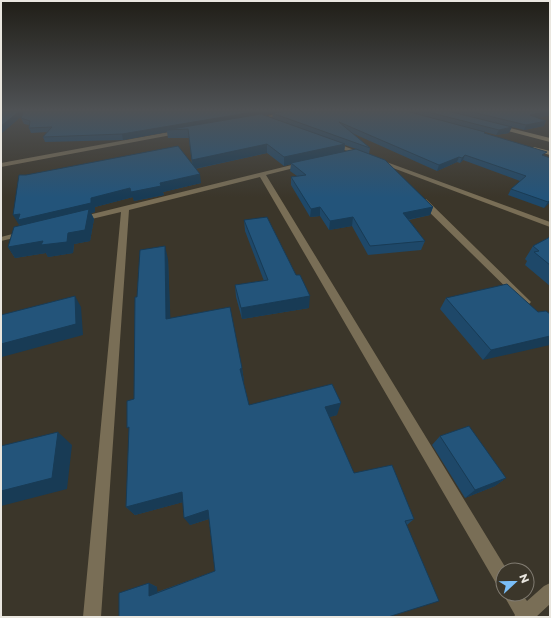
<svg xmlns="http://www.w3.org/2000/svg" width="551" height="618" font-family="Montserrat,sans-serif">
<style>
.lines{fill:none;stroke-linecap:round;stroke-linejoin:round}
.street{fill:#796e56;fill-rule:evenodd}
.secondary{fill:#9e8c67;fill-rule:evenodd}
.wall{fill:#1e4869;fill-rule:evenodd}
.shaded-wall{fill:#183b55}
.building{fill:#23547a;stroke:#183b55}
</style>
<rect width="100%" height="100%" fill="#3b362a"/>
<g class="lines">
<path class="street" d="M294,111H302L254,120L252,119Z
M180,130L182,131V133L1,167V163Z
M333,142L365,154L366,155L361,156L331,145L330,144Z
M377,160H381L550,222V227L377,162Z
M304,162L306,163V165L266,175L507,570H503V588L497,585L260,177L129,210L101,617H83L121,212L79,222L75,220L76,218Z
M420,199H426L529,300L531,302L529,304H523L420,203Z
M24,231H27V235L1,241V237Z
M550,583V604L536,617H514L515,615L503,594H522L527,601L544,586Z"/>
<path class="secondary" d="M498,125L550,138V142L496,128V126Z
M534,147L550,151V155L532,150L531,149Z"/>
</g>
<path class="wall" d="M1,111H550V115L538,118L544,126L524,130L487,121L509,133L496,135L466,127L485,133L550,158V202L544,208L508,195L511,189L520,181L463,160L460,163L457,162L437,171L352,133L370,148L369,154L433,207L430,215L409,220L425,241L421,250L368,255L352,226L329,230L320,216L310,217L291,185V177L297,176L290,171L291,164L284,166L267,153L195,169L201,183L163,192L164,195L134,201L133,197L95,207V212L91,213L94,219L90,241L74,244L73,253L48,257L46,253L15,258L8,247L21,225L20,224L19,225L26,175L192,165L189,138H168L167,132L123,140L45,142L43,137L47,132L31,133L29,128V125L24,124L21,118L22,115ZM279,112L272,113L273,118L264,115ZM345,145L356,149L344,152Z
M244,220L296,275L309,308L242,319L236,297L235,285L264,281L245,231Z
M550,237V286L525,265L527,261L525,259L533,246Z
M168,259L170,319L242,368L244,381H243L249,405L337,415L329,417L354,473L414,519L407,525L119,617L149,583L157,587V592L215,571L209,519L190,525L183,502L135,515L126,507L134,399L137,297Z
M446,298L538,312L483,360L440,309Z
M440,436L506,478L495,486L465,498L432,445Z"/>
<path class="shaded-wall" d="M20,111H28L1,134V126Z
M259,111H288L180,130H166L167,132L123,140L122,134Z
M550,111V115L528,120L530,115Z
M546,121L544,126L524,130L526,125Z
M512,127L509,133L496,135L499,130Z
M267,144V153L193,169L192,160Z
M345,144L344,153L291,163V164L284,166V157Z
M465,155L463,160L460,163L462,158Z
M459,157L457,162L437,171L439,165Z
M200,174L201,183L163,192L164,195L134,201L131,192L160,183Z
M130,188L133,197L95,207V212L91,213L94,219L90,241L74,244L73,253L48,257L46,253L15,258L8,247L24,230L20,224L19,225L13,215L91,198Z
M550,200V202L544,208L548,202Z
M320,207V216L310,217L311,209Z
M433,207L430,215L401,221L403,213Z
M353,217L352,226L329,230L330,221Z
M165,246L168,259L171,333L166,319Z
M75,296L81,307L83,335L2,357L1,362V344Z
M310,296L309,308L242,319L241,308Z
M550,336V345L483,360L491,350Z
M242,368L244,381H242L240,369Z
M341,403L337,415L323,419L325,407Z
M58,432L72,445L67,489L1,506V491Z
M506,478L495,486L465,498L475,490Z
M182,492L187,501L135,515L126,507Z
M208,510L212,518L190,525L184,518Z
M149,583L157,587L158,598L149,596Z"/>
<path class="building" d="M1,111H20L1,126Z
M24,111H259L122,134L43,137L52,127L29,128L30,121L21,118Z
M287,111H406L485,132L484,133L547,152L542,155L550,158V200L548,202L511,189L526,176L465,155L462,158L459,157L439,165L339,122L370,148L272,113Z
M424,111H448L512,127L499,130Z
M468,111H550L530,115L546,121L526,125Z
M261,114L345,144L284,157L267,144L192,160L188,129L166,130Z
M178,146L200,174L160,183L161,186L131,192L130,188L91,198V203L18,220L20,214L13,215L19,175H26Z
M356,149L385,160L433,207L403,213L425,241L370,246L353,217L330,221L320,207L311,209L291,177L306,175L291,163Z
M89,209L85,230L68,233L67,242L41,245L43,241L8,247L14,227Z
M267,217L296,275H300L310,296L241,308L235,285L268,280L244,220Z
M550,237V265L534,252L539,251L533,246Z
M165,246L166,319L230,307L242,368L240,369L249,405L332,384L341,403L325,407L354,473L392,465L414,519L405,521L439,601L388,617H119V593L149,583V596L215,571L208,510L184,518L182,492L126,507L129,427L127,428V401L134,399L135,297H137L140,250Z
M507,284L538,312L546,311L550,314V336L491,350L446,298Z
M75,296L76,324L1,344V315Z
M469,426L506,478L475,490L440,436Z
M58,432L52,478L1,491V446Z"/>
<linearGradient id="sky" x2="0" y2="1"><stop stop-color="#201e17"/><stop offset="0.56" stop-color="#4f5255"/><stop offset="1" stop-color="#4f5255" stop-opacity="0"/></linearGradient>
<rect width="551" height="197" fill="url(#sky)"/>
<rect width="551" height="618" fill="none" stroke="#e9e6df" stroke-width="4"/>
<g transform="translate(515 582) rotate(68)"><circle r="19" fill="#3b362a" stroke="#817c72"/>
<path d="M0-3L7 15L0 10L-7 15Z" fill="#7abef8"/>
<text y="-6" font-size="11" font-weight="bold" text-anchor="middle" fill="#e9e6df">N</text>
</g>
</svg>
